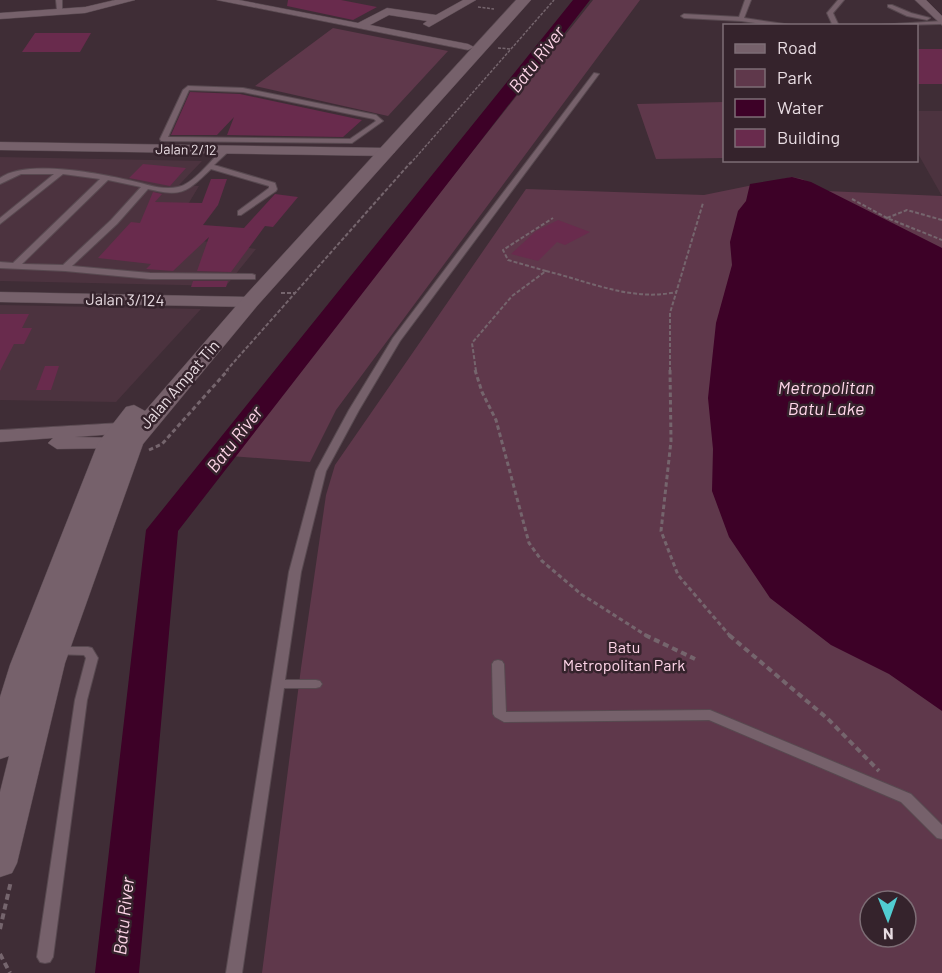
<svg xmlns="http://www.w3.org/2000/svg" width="942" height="973" font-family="Barlow,sans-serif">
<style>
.built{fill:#4c333f}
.green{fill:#5f384b;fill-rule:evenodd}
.water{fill:#3d0127}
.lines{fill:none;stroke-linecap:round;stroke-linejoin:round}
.river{fill:#3d0127;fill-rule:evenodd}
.building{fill:#692b4d}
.service-casing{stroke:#584950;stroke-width:2}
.minor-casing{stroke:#584950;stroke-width:1}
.tertiary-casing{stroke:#584950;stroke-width:1}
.path-far3{stroke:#75656d;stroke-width:1.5;stroke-dasharray:3 1.5;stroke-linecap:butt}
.path-far2{stroke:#75656d;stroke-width:2;stroke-dasharray:4 2;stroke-linecap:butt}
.path-far1{stroke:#75656d;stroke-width:3;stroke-dasharray:4.5 3;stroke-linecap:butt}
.path{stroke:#75656d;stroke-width:4;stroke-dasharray:6 4;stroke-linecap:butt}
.service{fill:#76616b;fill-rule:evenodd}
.minor{fill:#76616b;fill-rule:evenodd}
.tertiary{fill:#76616b;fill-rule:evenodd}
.labels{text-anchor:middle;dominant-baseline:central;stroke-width:5;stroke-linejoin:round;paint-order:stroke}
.far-street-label{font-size:14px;fill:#e8dce2;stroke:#35232c}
.street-label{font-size:16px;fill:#e8dce2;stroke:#35232c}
.park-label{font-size:16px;fill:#fed5e8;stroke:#35232c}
.water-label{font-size:18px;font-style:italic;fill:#ffd6e9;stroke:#35232c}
</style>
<rect width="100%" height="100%" fill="#3f2d36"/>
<path class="built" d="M917,111H942V196L917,152Z
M0,157L202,161L179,185L199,186L169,236L256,249L226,286L0,281Z
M0,305L201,309L116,402L0,400Z"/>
<path class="green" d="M593,0H640L336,410L310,462L230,456Z
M333,28L448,51L388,116L255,86Z
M724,102V158L656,159L637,104Z
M792,177L802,179L826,191L942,196V973H262L301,668L326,495L335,465L526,189L704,195ZM870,901H906V937H870Z"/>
<path class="water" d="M792,177L811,182L942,248V711L889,674L831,645L770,598L729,537L712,491L713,449L708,398L716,323L732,265L730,242L738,211L746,201L750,184Z"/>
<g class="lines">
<path class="river" d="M573,0H590L178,531L139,973H95L146,530Z"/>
</g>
<path class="building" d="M288,0H341L377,7L353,20L287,6Z
M35,33H91L80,52H22Z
M916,49H942V84H916Z
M190,92L240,94L362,120L343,137L227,135L234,117L217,135H171Z
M143,164L186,168L170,186L129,178Z
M211,179H227L218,205L203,225L244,228L275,194L298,197L273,227L265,226L231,272L197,271L209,237L173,271L146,269L151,264L98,258L131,222L140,223L153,192L162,194L155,202L202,203Z
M558,220L590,232L565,245L557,242L538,261L511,254L536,231Z
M193,281H228L226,287H191Z
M0,314H29L22,328H32L24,344H14L0,371Z
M45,366H59L51,390H36Z"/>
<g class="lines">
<g class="service-casing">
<path id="service" d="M56,0H62V11L57,10Z
M745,0H751L744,18L798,26H777L741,21L684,18L681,16L684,14L739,17Z
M838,0H844L833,13L839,26H833L827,13Z
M888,5H892L911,13L930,18L927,20L907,16L888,7Z
M942,21V23L940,24L862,26Z
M594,73L599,74L400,341L359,410L326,471L301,572L285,680H316L320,681L322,684L320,687L316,688H284L242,973H226L289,572L316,471L349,410L393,338Z
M188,86L243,88L376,115L383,121L352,143L161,141L160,139L183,90ZM189,90L243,92L374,119L376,121L350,139L168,137Z
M223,148L230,150L214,165L275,183L277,189L276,191L241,215H238V211L269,188V186L211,169C186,193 182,197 148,189L117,224L72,266L150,273L252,274L255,275V279H150L65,271L0,268V262L13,263L100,179L63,174L0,224V218L54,174H21L0,184V178C25,159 98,173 128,180C143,183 162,191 178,187C192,185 213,159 223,148ZM108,180L141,187L111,220L63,265L22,264Z
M55,647H88L92,648L98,658L87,700L53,957L50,962L45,963L40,962L37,957L75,700L86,658L84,655L51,654L49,651L51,648Z
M498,660L502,661L504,664L506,712L710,710L911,794L942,825V839L937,838L901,802L709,720L504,722L495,717L493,714L492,664L494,661Z"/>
</g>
<g class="minor-casing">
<path id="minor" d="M115,0H135L85,13L0,19V13L85,7Z
M217,0H239L358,23L387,8L436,15L463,0H476L429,27L423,24L427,21L389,15L370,25L468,44L474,47L468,50Z
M915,0H926L942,16V25Z
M0,142L388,148L395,152L388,156L0,150Z
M0,292L250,297L258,302L250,307L0,302Z
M135,422L144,428L142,432L75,437L130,438L132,442L130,446L123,448L57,449L48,443L53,438L0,442V430Z"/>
</g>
<g class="tertiary-casing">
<path id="tertiary" d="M516,0H531L257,306L143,444L65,663L17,863L12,873L0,877V792L9,756L0,759V697L10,665L98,443L126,407L134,405L145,411L243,298Z"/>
</g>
<path class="path-far3" d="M478,7L494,9
M498,48L511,49
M410,164L554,0"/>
<path class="path-far2" d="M852,199L887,218L942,240
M887,218L907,210L942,220
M546,271C588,281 632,302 676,292
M281,293H295
M226,371L411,162
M476,371L472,343L512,296L546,271L508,260L503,250L553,218
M670,371V313L703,203"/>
<path class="path-far1" d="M475,370L482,392L496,420L529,543L542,561L581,594L647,636
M670,370L671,441L661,531L678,575L730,636
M149,450L162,444L228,370"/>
<path class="path" d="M645,635L695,659
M729,635L828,719L879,771
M0,929L11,881
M0,954L10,973"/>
<use href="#service" class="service"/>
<use href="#minor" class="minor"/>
<use href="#tertiary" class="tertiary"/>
</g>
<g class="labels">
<g class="far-street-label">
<text transform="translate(186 149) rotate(1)">Jalan 2/12</text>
</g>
<g class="street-label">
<text transform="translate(125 299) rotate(1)">Jalan 3/124</text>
<text transform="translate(179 384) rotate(-49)">Jalan Ampat Tin</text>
</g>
<g class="park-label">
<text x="624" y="646">Batu<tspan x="624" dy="18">Metropolitan Park</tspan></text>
</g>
<g class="water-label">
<text transform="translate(536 59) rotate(-52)">Batu River</text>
<text x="826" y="387">Metropolitan<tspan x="826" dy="21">Batu Lake</tspan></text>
<text transform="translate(234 439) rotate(-52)">Batu River</text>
<text transform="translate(123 916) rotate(-84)">Batu River</text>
</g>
</g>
<rect x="723" y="24" width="195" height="138" fill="#35232c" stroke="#7d6d75" stroke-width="1.5"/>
<rect x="735" y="44" width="30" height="9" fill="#76616b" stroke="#7d6d75" stroke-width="1.5"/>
<text x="777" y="54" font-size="18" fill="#e8dce2">Road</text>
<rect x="735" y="69" width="30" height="18" fill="#5f384b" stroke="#7d6d75" stroke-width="1.5"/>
<text x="777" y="84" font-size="18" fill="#e8dce2">Park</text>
<rect x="735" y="99" width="30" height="18" fill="#3d0127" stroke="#7d6d75" stroke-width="1.5"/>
<text x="777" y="114" font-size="18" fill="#e8dce2">Water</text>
<rect x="735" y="129" width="30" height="18" fill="#692b4d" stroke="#7d6d75" stroke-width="1.5"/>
<text x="777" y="144" font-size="18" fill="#e8dce2">Building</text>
<g transform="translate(888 919) rotate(179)"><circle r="28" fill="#35232c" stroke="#7d6d75" stroke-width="1.5"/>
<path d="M0-4.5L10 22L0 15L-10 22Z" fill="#51ccd1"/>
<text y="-9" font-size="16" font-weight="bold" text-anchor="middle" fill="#e8dce2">N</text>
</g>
</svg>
